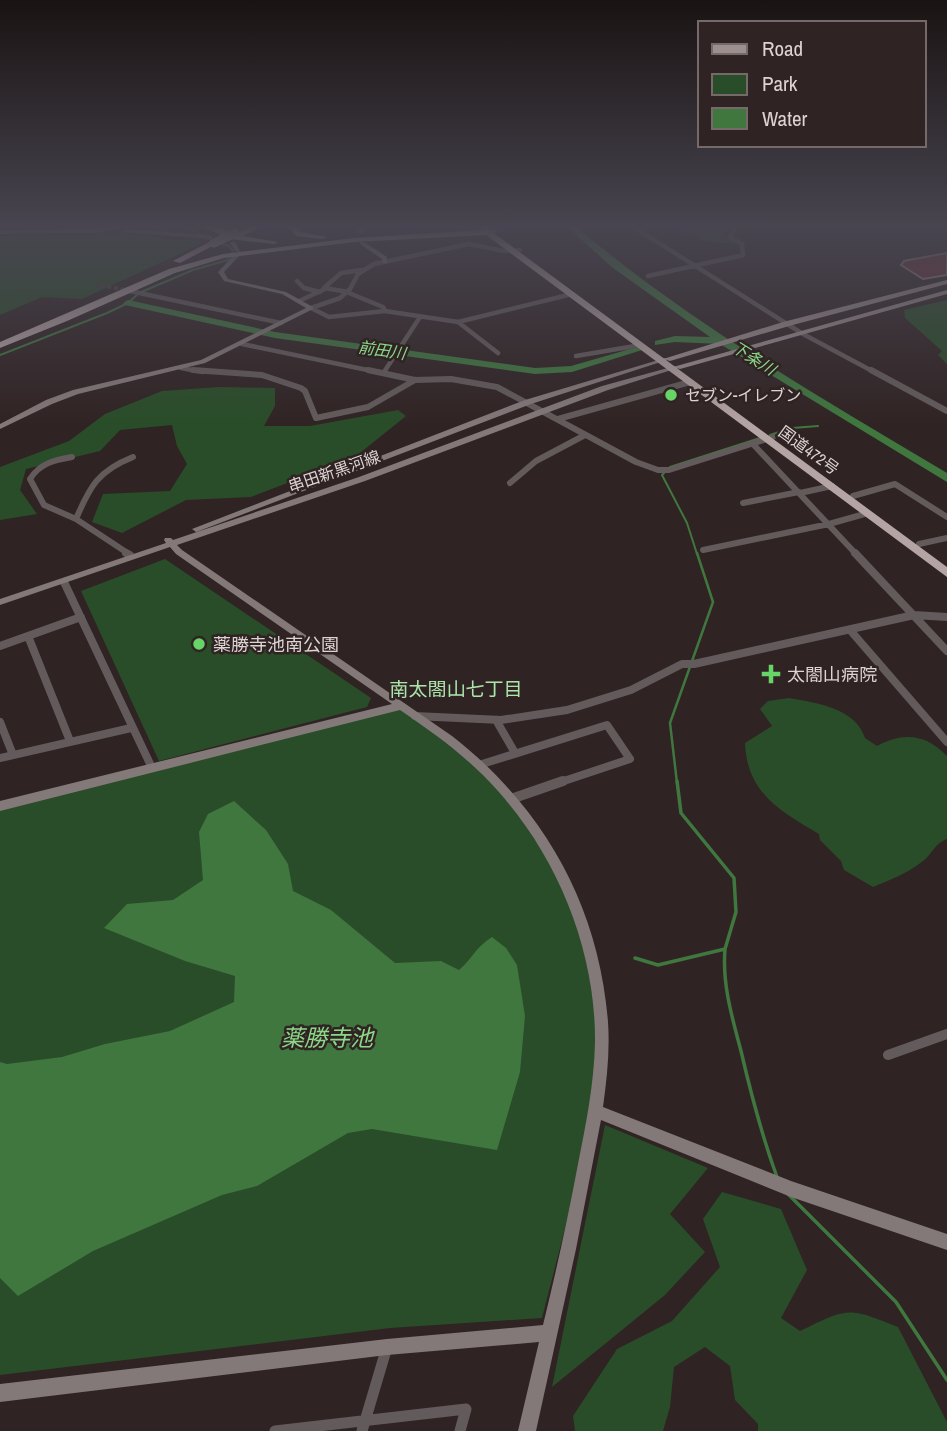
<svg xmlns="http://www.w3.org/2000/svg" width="947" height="1431" font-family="'Archivo Narrow','Noto Sans JP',sans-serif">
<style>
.green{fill:#294d28}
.water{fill:#3f773f}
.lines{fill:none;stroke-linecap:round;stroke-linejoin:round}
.stream-far2{stroke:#3f773f;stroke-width:2}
.stream-far1{stroke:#3f773f;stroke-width:2.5}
.stream{stroke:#3f773f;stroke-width:3.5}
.river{fill:#3f773f;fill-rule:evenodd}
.building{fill:#762c32;stroke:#968585;stroke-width:2}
.street-tunnel{stroke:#4a3d3d;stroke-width:4.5;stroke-dasharray:4.5 2.5;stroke-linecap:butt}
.street-far4{stroke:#635b5b;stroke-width:4.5}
.street-far3{stroke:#635b5b;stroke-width:6}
.street-far2{stroke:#635b5b;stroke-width:8}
.street-far1{stroke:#635b5b;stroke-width:10}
.street{stroke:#635b5b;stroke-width:11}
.secondary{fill:#847979;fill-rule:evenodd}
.primary{fill:#9e8f8f;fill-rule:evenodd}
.highway{fill:#b5a4a4;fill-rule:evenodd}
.highway-bridge{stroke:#b5a4a4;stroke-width:9}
.poi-dot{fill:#66d467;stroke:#302323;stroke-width:2.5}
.labels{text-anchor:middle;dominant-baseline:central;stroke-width:5;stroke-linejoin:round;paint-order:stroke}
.far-water-label{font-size:16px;font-style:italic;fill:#8ad888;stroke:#302323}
.far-poi-label{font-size:16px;fill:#dcd3d3;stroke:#302323;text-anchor:start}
.far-street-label{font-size:16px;fill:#dcd3d3;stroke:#302323}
.poi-label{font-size:18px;fill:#dcd3d3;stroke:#302323;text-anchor:start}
.neighbourhood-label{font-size:19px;fill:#ace5aa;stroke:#302323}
.near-water-label{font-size:23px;font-style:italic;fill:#8ad888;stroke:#302323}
</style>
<rect width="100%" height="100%" fill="#302323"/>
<path class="green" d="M672,226H731L722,234L737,244L706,241Z
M139,234L170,240H200L201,244L82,299L42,297L0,315V236Z
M947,300V364L938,355L942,351L905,318L904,310Z
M220,387L275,388V406L264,426H310L398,410L406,416L355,457L251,497L186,500L122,533L92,522L103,494L170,491L187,464L177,446L172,425L120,430L100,451L26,469L20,490L37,514L0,520V467L69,441L105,414L162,391Z
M165,559L371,698L367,707L159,761L81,591Z
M789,698C818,703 855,708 865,738L877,746C904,732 925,734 947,756V839C935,843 933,853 923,861C908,873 890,880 873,887L844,870L841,861L820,840L819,834C780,811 747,793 745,743L772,726L760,709L768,701Z
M400,706L498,785L564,882L588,966L595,1017V1060L591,1104L570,1209L542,1318L390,1328L0,1375V806Z
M605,1125L708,1168L670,1214L705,1252L665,1295L552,1387Z
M722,1192L781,1209L807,1270L781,1318L800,1331C849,1307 848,1307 898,1327L947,1422V1431H758V1424L735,1400L730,1366L705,1347L674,1367L670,1407L663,1431H575L573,1416L617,1349L672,1321L720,1267L703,1219Z"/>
<path class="water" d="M234,801L266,830L288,864L293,891L331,910L395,963L441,961L459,970C473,958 474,949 492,937L506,948L517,965L525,1016L520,1072L497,1150L372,1129L348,1133L257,1186L222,1195L93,1251L18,1296L0,1278V1062L7,1064L62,1057L105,1044L170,1031L234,1002L235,976L185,961L104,928L127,904L173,900L203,880L199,832L208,814Z"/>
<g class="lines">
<path class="stream-far2" d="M185,226L212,241
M0,355L107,313L128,303L139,293L193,270L228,260L233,251L229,246L219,243
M770,435L792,428L818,426
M670,467L760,438
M666,471L662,475L687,523L697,554"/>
<path class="stream-far1" d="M677,783L670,723L713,602L697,553"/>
<path class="stream" d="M677,781L681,813L734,878L736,912L725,949
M635,958L658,965L725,949C722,984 732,1017 741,1051C751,1094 762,1136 777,1177
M788,1194L896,1302L947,1380"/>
<path class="river" d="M566,226H575C690,323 818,396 947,473V482L720,344L675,342L655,345V341L675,336L710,337L613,268Z
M128,300L275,332L535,368L571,366L637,347L642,350L572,372L535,374L275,338L125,305L123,303Z"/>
</g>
<path class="building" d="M947,253V275L923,279L901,265L904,261Z"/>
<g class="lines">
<path class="street-tunnel" d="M100,285L130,291"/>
<path class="street-far4" d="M632,226L803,334L874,372
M648,276L743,255L742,244L730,237L736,226
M297,281L304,288L320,292
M130,291L281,323
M349,292L324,288L341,273L362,270
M349,293L383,307L385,311L458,322L572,294
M299,301L327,288
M311,308L340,298L350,289L358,274L374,264L469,244L504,251L520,250
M311,308L329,317L385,311
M458,322L498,353
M242,344L377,372
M576,356L641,345
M181,368L203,372
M384,372L420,317"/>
<path class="street-far3" d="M193,370L262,375L301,388L305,391L316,418L368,407L415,380
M368,370L415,380L451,379L497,387L636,462L658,470H669L773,437
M871,370L947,411
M558,419L690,382
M752,443L856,554
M72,457C55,460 40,463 30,479L44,505L76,519L129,554
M510,483L536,461L585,435
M800,493L832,486
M853,496L895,484L947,517
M743,503L799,492
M76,519C90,486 98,471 133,457
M919,544L947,538
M703,550L829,524L868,513"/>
<path class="street-far2" d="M126,553L130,555
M855,553L947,651
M64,582L152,768
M850,630L947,742
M28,636L70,741
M0,646L81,617
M415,716L501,720L567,710L631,690L682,664H694L914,615L947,617
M496,720L515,753
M0,722L13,755
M0,758L131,728
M479,765L607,725L630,759L558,783"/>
<path class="street-far1" d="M511,799L563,781
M888,1055L947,1034"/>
<path class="street" d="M275,1431L466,1409L460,1431
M362,1431L387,1347"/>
<path class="secondary" d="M117,226H133L95,233L0,234V230L95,229Z
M363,226H370L362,233H358V231Z
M124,229L210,235L213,237L210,239L122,232L121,231Z
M233,241L236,243L240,252L235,251L230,243Z
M360,242H364L387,257V263H383L382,259L360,244Z
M235,254L240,255L224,272L228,279L286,292L313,307V309L205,363L78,394L52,404L0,429V424L46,400L73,390L201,360L306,308L282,294L224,281L218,272Z
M665,358L670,359L531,404L199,531L196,532L192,529L525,400Z
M675,366L681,367L608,390L365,481L177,545L182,550L452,736C543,807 599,905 608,1022C610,1050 607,1078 603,1107L791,1181L947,1234V1250L791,1197L601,1120L576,1249L536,1431H518L539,1342L387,1355L0,1402V1384L387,1339L543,1325C556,1272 568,1218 578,1164C586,1124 594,1084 595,1043C596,952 559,859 498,791C470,759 435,734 400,710L0,811V801L392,704L176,554L170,547L0,605V599L166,543L164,540L165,538H171L173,540L359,477L602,386Z"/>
<path class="primary" d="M947,280V284L789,326L670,361L663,359L783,322Z
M947,290V294L680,369L673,367Z"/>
<path class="highway" d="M201,226H212L239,235V232L253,226H263L243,236L278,242L274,244L230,239Z
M287,226H295L301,232L327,237L323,239L296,236Z
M479,226H487L490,230H497L495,234L947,567V577L486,235L354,242L224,258L175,273L67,321L0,348V342L169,269L223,254L354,238L483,230Z
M211,241L218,243L180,263L173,261Z"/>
<path class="highway-bridge" d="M214,243L235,233"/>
</g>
<linearGradient id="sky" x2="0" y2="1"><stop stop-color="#1a1313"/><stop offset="0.53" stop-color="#484550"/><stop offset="1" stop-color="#484550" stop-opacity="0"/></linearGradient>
<rect width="947" height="426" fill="url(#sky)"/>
<g class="poi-dot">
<circle cx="671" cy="395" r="7"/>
<circle cx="199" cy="644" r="7"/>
<path d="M767.5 663.5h7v7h7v7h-7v7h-7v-7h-7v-7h7z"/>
</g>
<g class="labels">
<g class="far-water-label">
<text transform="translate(382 350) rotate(8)">前田川</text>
<text transform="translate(754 358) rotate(32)">下条川</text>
</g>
<g class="far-poi-label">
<text x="685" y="395">セブン-イレブン</text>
</g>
<g class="far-street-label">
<text transform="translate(809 450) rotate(36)">国道472号</text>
<text transform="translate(334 471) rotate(-19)">串田新黒河線</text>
</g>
<g class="poi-label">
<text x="213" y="644">薬勝寺池南公園</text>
<text x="787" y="674">太閤山病院</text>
</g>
<g class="neighbourhood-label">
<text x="456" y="689">南太閤山七丁目</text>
</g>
<g class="near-water-label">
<text x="327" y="1037">薬勝寺池</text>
</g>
</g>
<rect x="698" y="21" width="228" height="126" fill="#302323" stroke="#756969" stroke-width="2"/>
<rect x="712" y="44" width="35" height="10" fill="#9e8f8f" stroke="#756969" stroke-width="2"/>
<text x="762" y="56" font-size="21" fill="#dcd3d3">Road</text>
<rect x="712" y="74" width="35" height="21" fill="#294d28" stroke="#756969" stroke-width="2"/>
<text x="762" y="91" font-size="21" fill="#dcd3d3">Park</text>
<rect x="712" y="108" width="35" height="21" fill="#3f773f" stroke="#756969" stroke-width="2"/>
<text x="762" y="126" font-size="21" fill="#dcd3d3">Water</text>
</svg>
